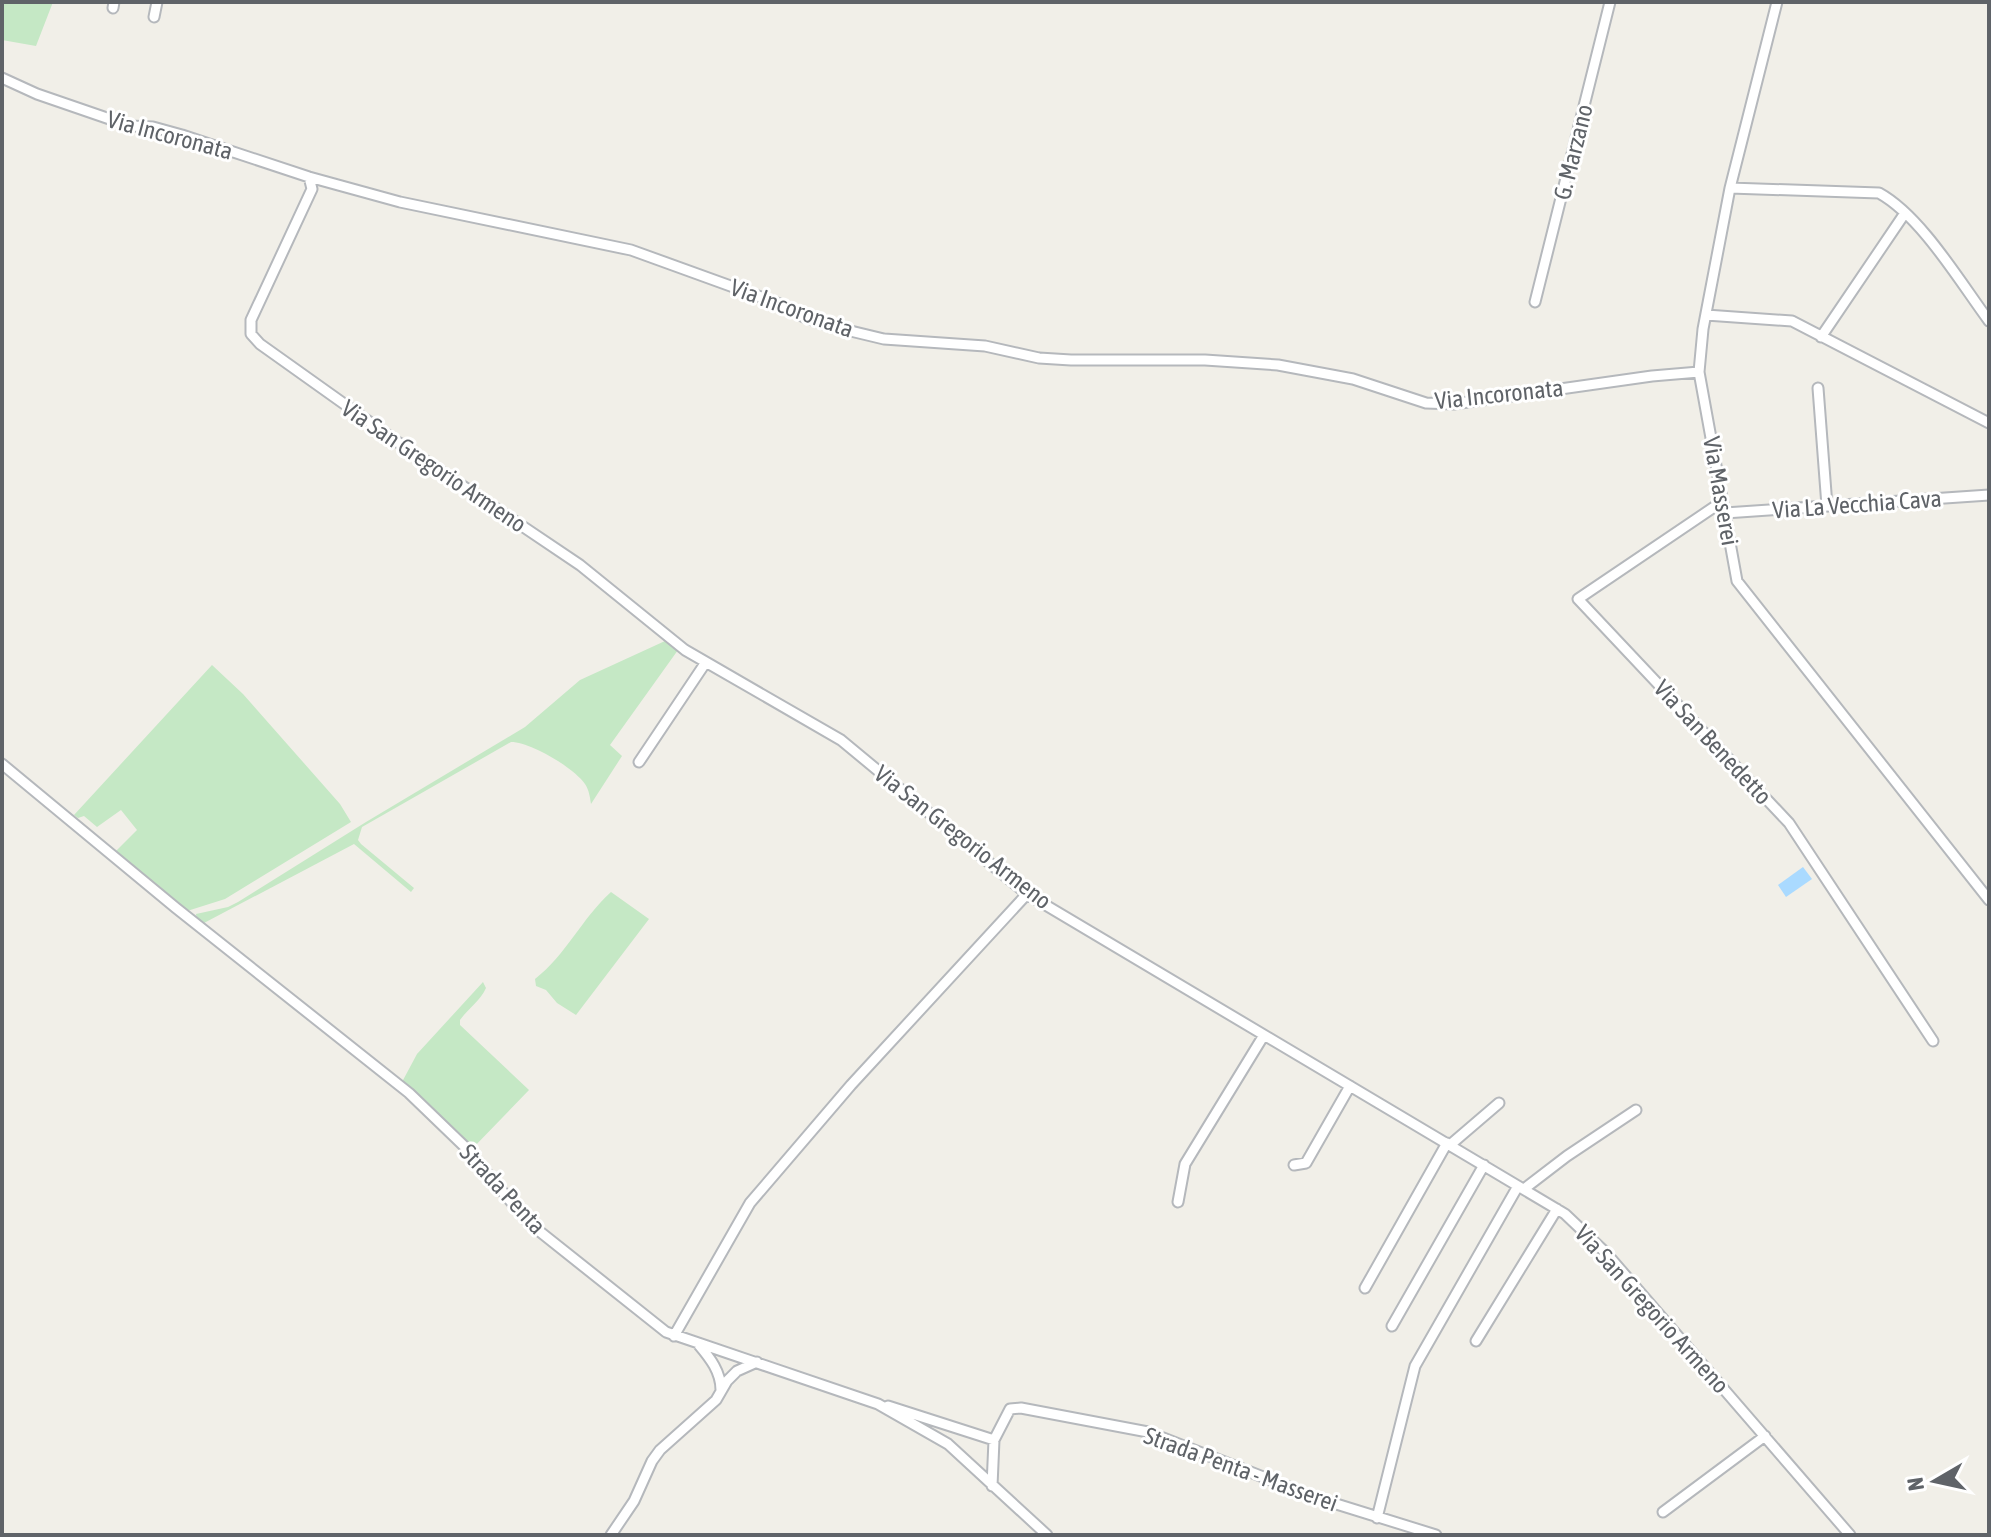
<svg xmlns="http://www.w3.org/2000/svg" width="1991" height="1537" font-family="'Asap Condensed',sans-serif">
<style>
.green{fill:#c5e8c5}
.water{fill:#aadaff}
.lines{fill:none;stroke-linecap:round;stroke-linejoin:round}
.minor-casing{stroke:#b5b8bc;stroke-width:13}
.minor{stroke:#fff;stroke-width:9}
.labels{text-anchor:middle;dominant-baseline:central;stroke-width:6;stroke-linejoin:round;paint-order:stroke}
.street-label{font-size:24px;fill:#5f6368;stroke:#fff}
</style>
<rect width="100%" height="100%" fill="#f1efe8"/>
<path class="green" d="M2,2H53L36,46L2,40Z
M665,641L678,650L610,745L622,756L591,804C590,797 589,790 585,784C574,768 531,742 511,742L362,827L358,840L361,844L414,888L411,892L354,844L204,923L197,920L196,914L228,907L238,902L366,822L525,727L580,680Z
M212,665L243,694L340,804L351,822L225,899L184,912L114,853L137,830L121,810L97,827L84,816L78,818L74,815Z
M611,892L649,919L576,1015L557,1003L546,990L536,986L535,979C566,955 582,918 611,892Z
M483,982L486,988C480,1001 468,1009 460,1020V1025L529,1090L471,1150L455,1131L402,1082L417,1054Z"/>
<path class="water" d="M1803,867L1812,879L1786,897L1778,885Z"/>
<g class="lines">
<g class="minor-casing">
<path id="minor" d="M1777,2L1730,188L1703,329L1699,372L1737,581L1989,900
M113,8L114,2
M154,17L157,2
M2,78L37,94L130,126L153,127L182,135L309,177L400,202L631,250L783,305L804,317L830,326L884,339L985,346L1039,358L1071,360H1205L1278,365L1353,379L1426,403L1454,404L1652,376L1699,372
M309,177L312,189L251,320V334L260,344L399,443L580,565L685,650L841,740L1027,894L1565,1214L1606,1253L1850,1535
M1730,188L1879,193C1921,216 1960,282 1989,321
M1535,302L1610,2
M1706,315L1792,321L1989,423
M1821,337L1905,213
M1818,388L1827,506
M1723,501L1578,599L1789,823L1933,1041
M1725,513L1989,495
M639,762L706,662
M2,764L176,908L409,1093L464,1146L529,1223L666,1332L878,1404L948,1444L1047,1535
M1450,1145L1499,1103
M1294,1165L1306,1163L1350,1086
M1524,1189L1567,1156L1636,1110
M1178,1202L1185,1164L1264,1035
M1365,1288L1447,1143
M1392,1326L1484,1165
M674,1336L750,1203L851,1085L1027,894
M1476,1341L1557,1209
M699,1345C710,1358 721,1372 721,1390
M888,1406L994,1440L1010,1409L1021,1408L1148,1432L1317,1498L1436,1535
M992,1486L994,1440
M1663,1512L1765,1436
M1377,1518L1415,1366L1518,1186
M611,1535L634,1501L652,1461L660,1450L716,1400L727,1381L737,1371L757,1362"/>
</g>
<use href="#minor" class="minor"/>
</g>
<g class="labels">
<g class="street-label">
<text transform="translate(170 135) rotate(15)">Via Incoronata</text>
<text transform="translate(1573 152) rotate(-76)">G. Marzano</text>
<text transform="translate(792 308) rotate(20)">Via Incoronata</text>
<text transform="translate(1499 394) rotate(-6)">Via Incoronata</text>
<text transform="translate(434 466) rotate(34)">Via San Gregorio Armeno</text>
<text transform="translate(1721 491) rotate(80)">Via Masserei</text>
<text transform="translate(1857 504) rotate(-4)">Via La Vecchia Cava</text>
<text transform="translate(1713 742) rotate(47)">Via San Benedetto</text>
<text transform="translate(963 837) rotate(38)">Via San Gregorio Armeno</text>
<text transform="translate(503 1189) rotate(47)">Strada Penta</text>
<text transform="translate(1652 1309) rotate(48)">Via San Gregorio Armeno</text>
<text transform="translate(1241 1469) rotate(20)">Strada Penta - Masserei</text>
</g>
</g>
<rect width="1991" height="1537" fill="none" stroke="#5f6368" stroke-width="8"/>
<g transform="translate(1935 1481) rotate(261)" stroke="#ffffff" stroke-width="6" paint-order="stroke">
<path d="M0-6L14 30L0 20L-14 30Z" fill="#5f6368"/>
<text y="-12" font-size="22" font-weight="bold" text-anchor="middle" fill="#5f6368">N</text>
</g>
</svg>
